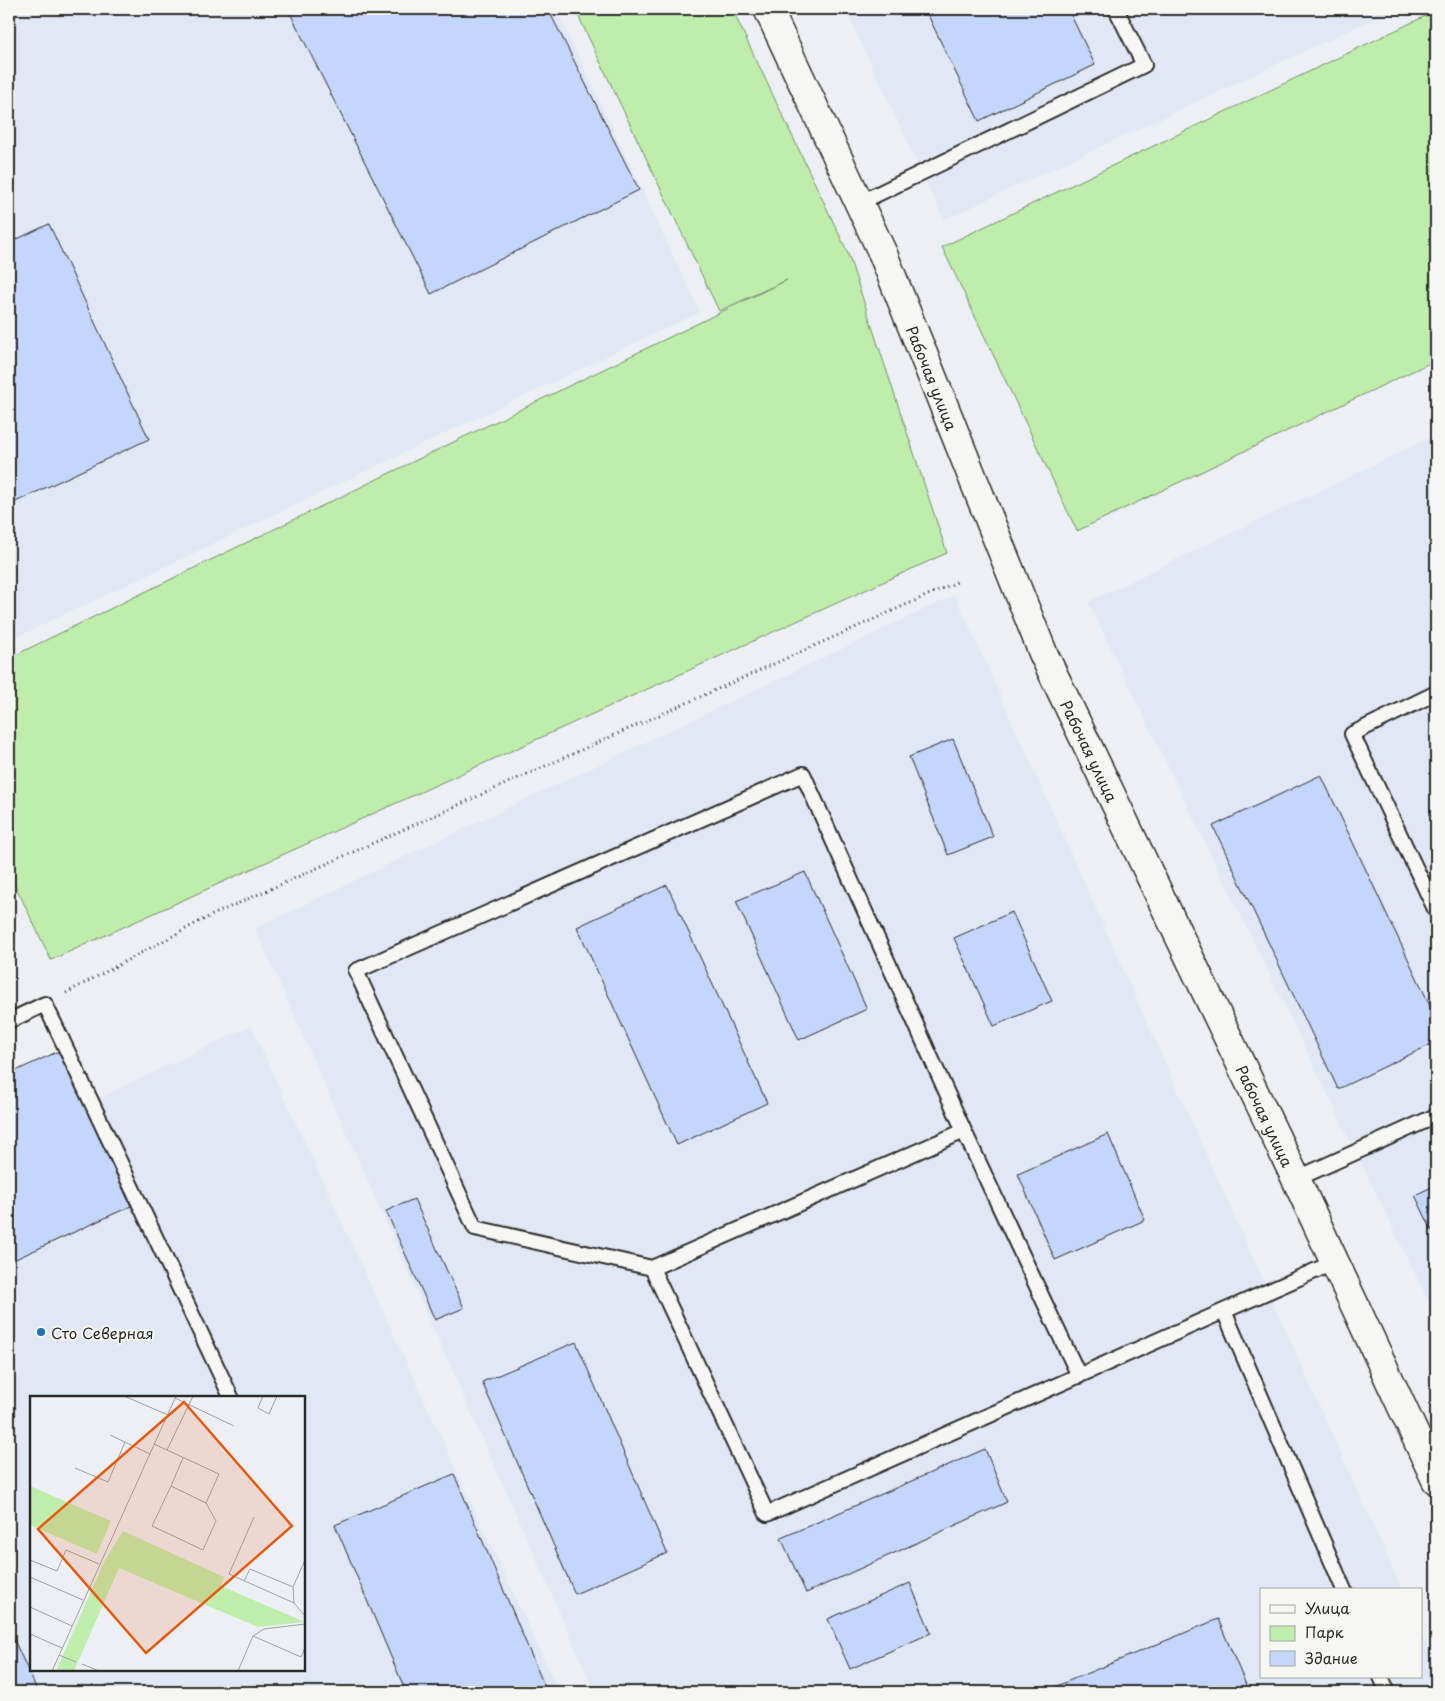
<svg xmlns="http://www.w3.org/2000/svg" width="1445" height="1701" font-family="'Playpen Sans',sans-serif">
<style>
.built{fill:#e0e8f6;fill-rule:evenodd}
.green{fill:#bfedab;stroke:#758c6b}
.building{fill:#c5d6fc;stroke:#2b2b2b}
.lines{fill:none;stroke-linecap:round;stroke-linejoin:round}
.service-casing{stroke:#2b2b2b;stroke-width:18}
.secondary-casing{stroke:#2b2b2b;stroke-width:31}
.path{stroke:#2b2b2b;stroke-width:3;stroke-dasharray:1 4;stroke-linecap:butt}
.service{stroke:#f6f6f2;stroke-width:14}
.secondary{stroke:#f6f6f2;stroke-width:28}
.poi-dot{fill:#1f6fb2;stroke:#f6f6f2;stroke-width:2}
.labels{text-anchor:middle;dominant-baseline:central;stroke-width:4;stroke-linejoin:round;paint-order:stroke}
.street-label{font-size:15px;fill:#2b2b2b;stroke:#f6f6f2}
.poi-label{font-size:15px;fill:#2b2b2b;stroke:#f6f6f2;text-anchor:start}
.inset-road{fill:none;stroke:#9fa1a4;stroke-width:1}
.view{fill:#e8590c;fill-opacity:0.15;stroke:#e8590c;stroke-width:2.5}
.inset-edge{fill:none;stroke:#2b2b2b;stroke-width:2.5}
</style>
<rect width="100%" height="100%" fill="#ecf0f4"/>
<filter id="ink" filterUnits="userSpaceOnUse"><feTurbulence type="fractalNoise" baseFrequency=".02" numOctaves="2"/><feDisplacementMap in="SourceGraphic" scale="10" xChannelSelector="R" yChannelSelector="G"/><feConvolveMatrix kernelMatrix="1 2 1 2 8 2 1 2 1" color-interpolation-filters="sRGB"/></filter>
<g filter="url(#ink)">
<path class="built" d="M9,9H556L700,312L9,641Z
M845,9H1395L944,220Z
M1436,435V1317L1088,602Z
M955,595L1402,1590H1261V1677H1421V1633L1436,1666V1692H595L255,928Z
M251,1026L559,1692H9V1140ZM31,1397H304V1670H31Z"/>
<path class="green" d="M575,9H732L847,251L947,553L51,960L15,885L9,888V658L787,280L719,311Z
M1436,11V360L1077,531L942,247Z"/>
<path class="building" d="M288,9H548L639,190L431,294Z
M925,9H1068L1095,65L979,121Z
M49,224L149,439L9,505V243Z
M953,739L993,837L948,855L909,757Z
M1321,775L1436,1018V1042L1338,1089L1213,826Z
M805,872L867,1009L799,1040L736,901Z
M667,885L767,1103L677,1145L577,927Z
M1012,912L1052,1001L994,1026L954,938Z
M59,1051L131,1206L9,1262V1074Z
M1108,1134L1145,1220L1055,1260L1018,1174Z
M1436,1185V1239L1415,1195Z
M414,1199L464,1308L435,1320L386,1211Z
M576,1342L667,1553L575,1594L482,1382Z
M985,1449L1007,1502L806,1593L781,1538Z
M454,1474L547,1692H406L335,1525Z
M910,1583L931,1633L850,1669L828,1619Z
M1218,1619L1249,1692H1042Z
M9,1629L38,1692H9Z"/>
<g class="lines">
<g class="service-casing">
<path id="service" d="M859,203L1144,65L1116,9
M1436,693L1352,734L1436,911
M9,1021L45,1004L231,1397
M964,1131L803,774L356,971L475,1228L652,1268L767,1514L1224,1311
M1296,1179L1436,1116
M1335,1262L1224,1311L1344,1590
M652,1268L964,1131L1079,1376
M1381,1677L1388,1692"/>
</g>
<g class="secondary-casing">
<g id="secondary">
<path id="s1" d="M768,9L883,254L1043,653L1296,1179L1436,1480"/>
</g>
</g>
<path class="path" d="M66,993L210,916L957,582"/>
<use href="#service" class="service"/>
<use href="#secondary" class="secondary"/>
</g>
</g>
<circle class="poi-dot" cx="41" cy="1332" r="5"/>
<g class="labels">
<g class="street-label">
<text stroke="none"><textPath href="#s1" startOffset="404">Рабочая улица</textPath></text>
<text stroke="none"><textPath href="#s1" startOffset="809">Рабочая улица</textPath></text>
<text stroke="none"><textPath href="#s1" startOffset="1214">Рабочая улица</textPath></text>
</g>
<g class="poi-label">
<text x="51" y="1332">Сто Северная</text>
</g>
</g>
<g transform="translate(30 1396)">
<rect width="275" height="275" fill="#ecf0f4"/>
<path d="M0,90L81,125L67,158L0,129ZM93,135L194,181L191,190L275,226L228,231L89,172L44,275H26L74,166Z" fill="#bfedab"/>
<path class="inset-road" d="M94,0L138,19M233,0L228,12L239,18L247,0M145,2L204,30M80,39L120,58M124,48L137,54L163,0M137,54L189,78L176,107L186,125L173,154L122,130L141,90M153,62L141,90L176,107M45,72L78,86L95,46M224,121L199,178L264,207L275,220M0,164L27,175L36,154L69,168M0,181L53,204M214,185L220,173L263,191M264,207L263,191L275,164M0,211L42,230M0,238L32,252M223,240L271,261L275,252M29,259L46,266M52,268L69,275M22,275L146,0M208,275L223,240L234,233L275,228"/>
<path class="view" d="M154,6L262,130L116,257L8,133Z"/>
<rect width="275" height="275" class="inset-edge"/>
</g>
<rect width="1445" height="1701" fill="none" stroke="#f6f6f2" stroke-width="30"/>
<rect x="15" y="15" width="1415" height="1671" fill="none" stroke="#2b2b2b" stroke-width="2" filter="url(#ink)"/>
<rect x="1260" y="1588" width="162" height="90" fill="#f6f6f2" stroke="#a5a5a2"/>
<rect x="1270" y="1605" width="25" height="8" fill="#f6f6f2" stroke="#a5a5a2"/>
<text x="1305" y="1614" font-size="15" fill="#2b2b2b">Улица</text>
<rect x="1270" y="1626" width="25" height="15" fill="#bfedab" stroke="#a5a5a2"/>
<text x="1305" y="1638" font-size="15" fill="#2b2b2b">Парк</text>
<rect x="1270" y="1651" width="25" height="15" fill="#c5d6fc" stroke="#a5a5a2"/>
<text x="1305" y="1664" font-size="15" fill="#2b2b2b">Здание</text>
</svg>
